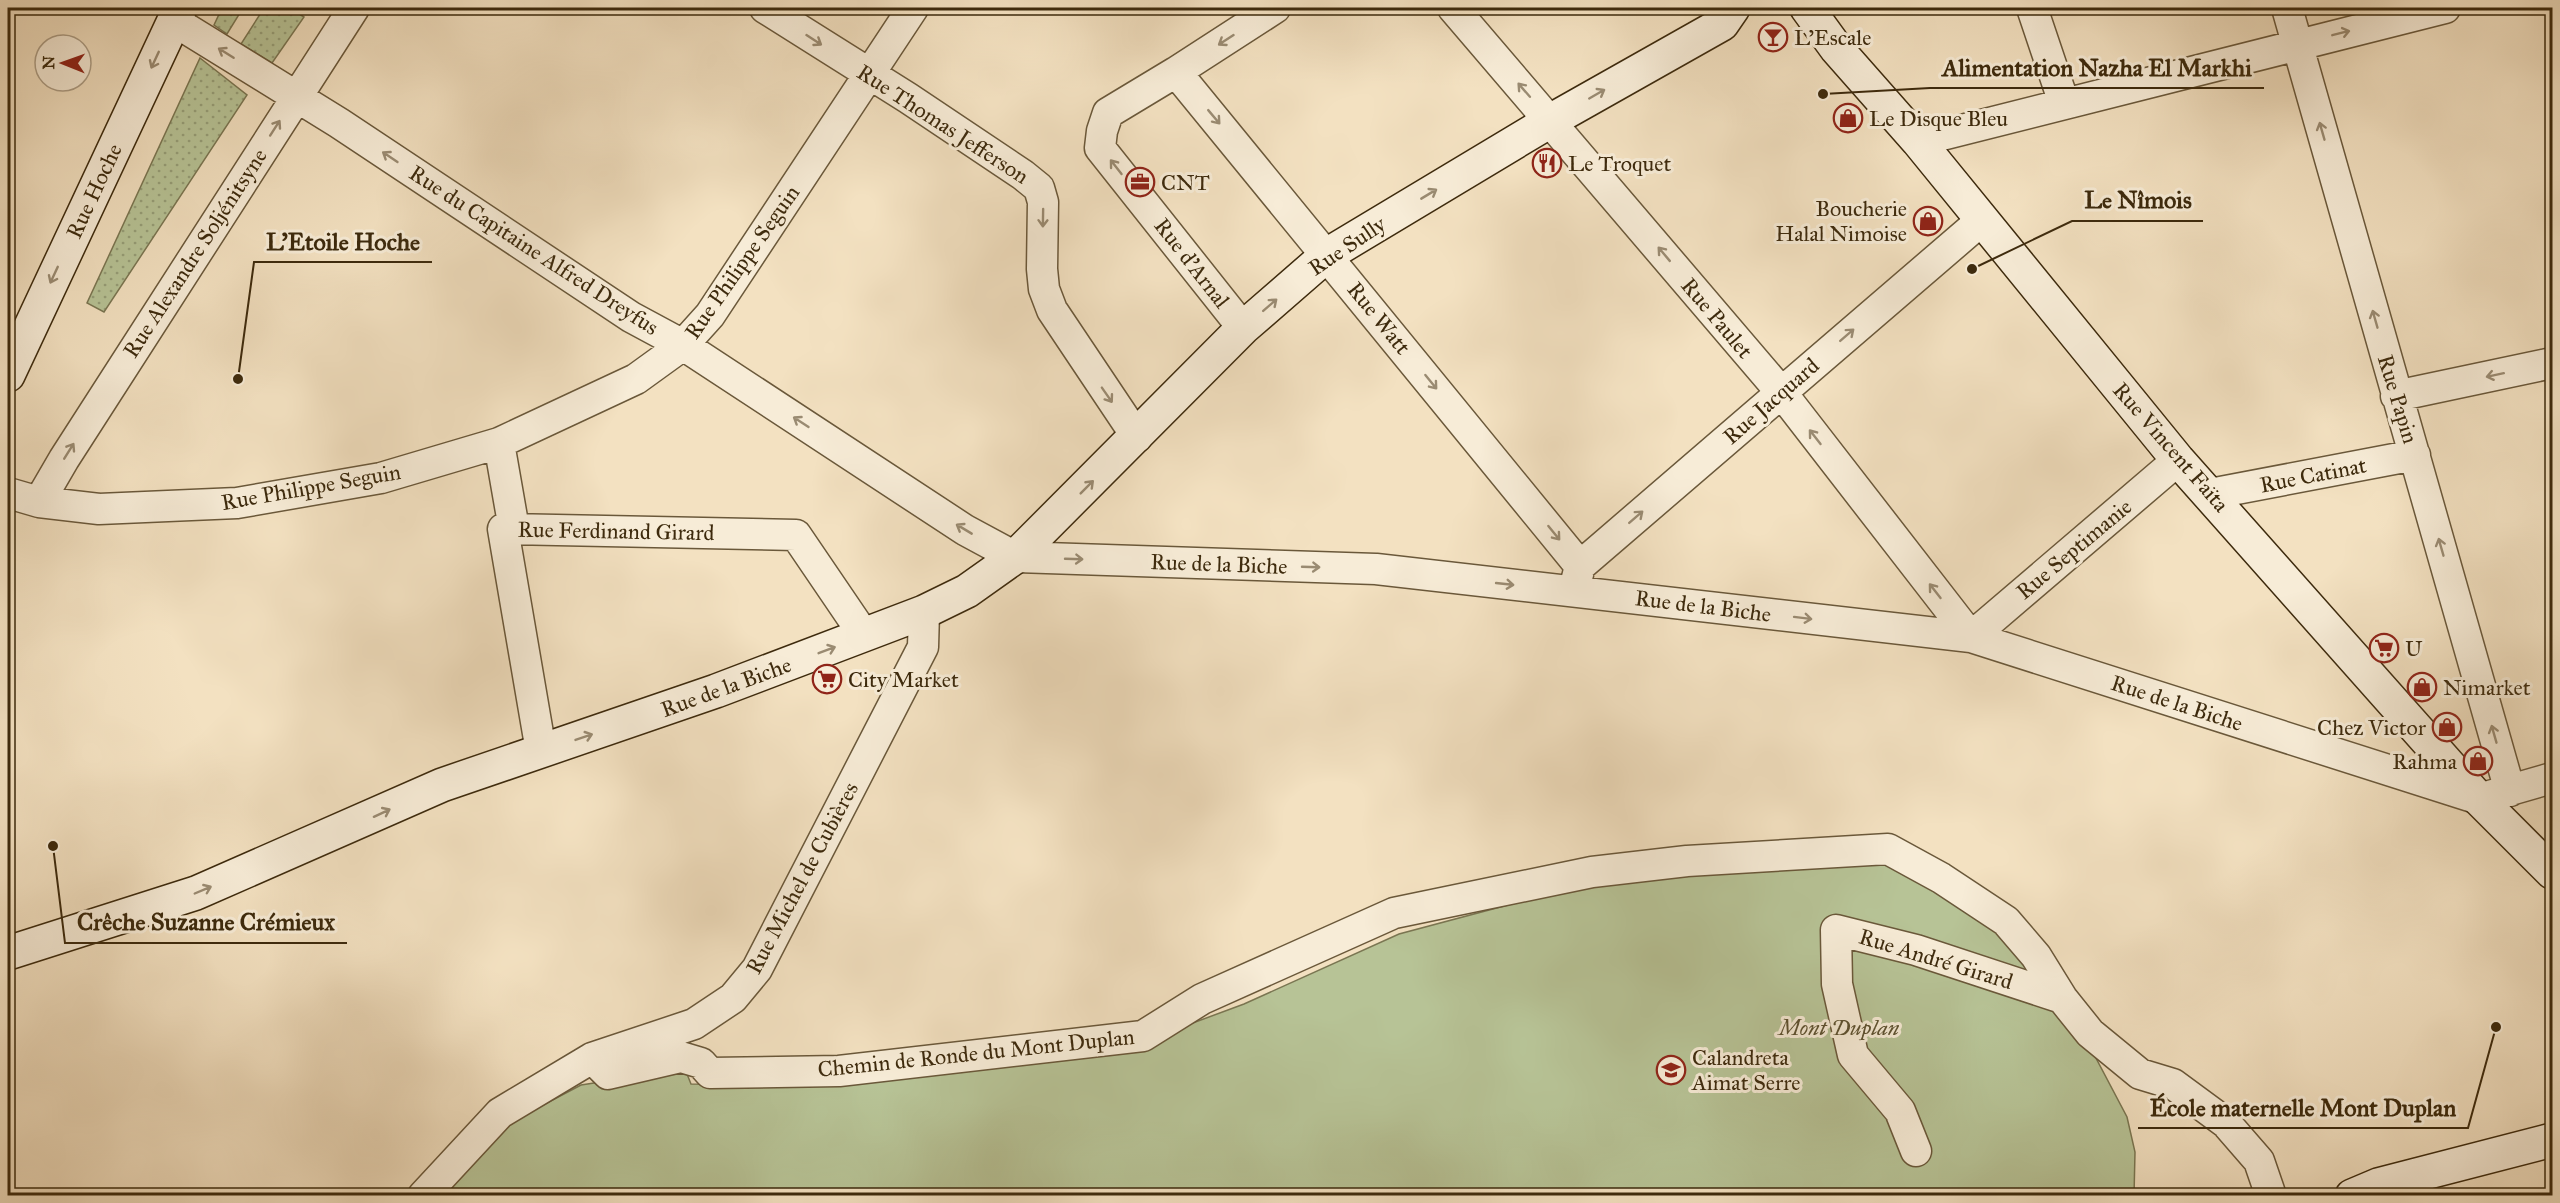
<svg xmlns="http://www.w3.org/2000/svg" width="2560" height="1203" font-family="'IM FELL Great Primer',serif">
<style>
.grass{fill:url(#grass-dots);stroke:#7a7652;stroke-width:1.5}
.park{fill:#b7c396;stroke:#7a7652;stroke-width:1.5}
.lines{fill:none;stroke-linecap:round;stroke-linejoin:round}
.street-casing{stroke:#6a583a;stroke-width:33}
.secondary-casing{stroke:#3d2a0d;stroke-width:36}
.street{stroke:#f7ecd7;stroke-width:30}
.secondary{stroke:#f7ecd7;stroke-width:33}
.oneway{stroke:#9a8b72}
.labels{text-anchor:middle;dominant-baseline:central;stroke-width:6;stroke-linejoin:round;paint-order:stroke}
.poi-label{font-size:22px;fill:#3d2a0d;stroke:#f7ecd7;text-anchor:start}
.street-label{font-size:22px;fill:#3d2a0d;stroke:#f7ecd7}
.park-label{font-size:22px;font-style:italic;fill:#5c502f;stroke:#f7ecd7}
.leader{fill:none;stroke:#3d2a0d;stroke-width:2}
.callout-dot{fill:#3d2a0d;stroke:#f7ecd7;stroke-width:2}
.callout-label{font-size:24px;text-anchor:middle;font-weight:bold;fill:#3d2a0d;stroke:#f7ecd7;stroke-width:6;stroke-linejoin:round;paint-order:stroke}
</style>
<defs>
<pattern id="grass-dots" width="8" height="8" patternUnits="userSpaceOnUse" patternTransform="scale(1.5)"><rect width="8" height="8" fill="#b7c396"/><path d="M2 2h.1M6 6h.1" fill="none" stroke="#969f79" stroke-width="1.8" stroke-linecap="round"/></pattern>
</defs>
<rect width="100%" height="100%" fill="#f3e1c1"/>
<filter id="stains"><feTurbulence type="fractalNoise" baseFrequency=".00333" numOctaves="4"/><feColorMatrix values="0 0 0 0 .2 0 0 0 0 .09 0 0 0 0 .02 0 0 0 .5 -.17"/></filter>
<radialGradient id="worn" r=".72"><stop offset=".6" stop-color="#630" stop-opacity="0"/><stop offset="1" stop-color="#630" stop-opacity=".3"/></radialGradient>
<path class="grass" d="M222,8H243L227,34L214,25Z
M264,8H290L304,17L272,63L241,44Z
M200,58L247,95L104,312L87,303Z"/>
<path class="park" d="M1851,858L1893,866L1994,923L2089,1045L2127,1117L2135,1152L2134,1196H444L498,1134L524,1115L581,1085L685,1069L691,1084L839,1085L1182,1027L1244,1004L1399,934L1579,886Z"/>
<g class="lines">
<g class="street-casing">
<path id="street" d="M765,8L908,98L1023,175L1039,188L1043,202L1042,269L1044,289L1052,310L1137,437
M1453,8L1781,392L1971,637L2178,460
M2032,8L2064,103
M2287,8L2510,791
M174,21L339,123L631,317L683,345L965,530L1015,557L1376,569L1971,637L2479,799L2552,778
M1176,72L1580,566
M1918,141L2445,8
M1243,328L1100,148L1102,131L1108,113L1176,72L1275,8
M2396,396L2552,363
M499,443L514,529
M8,493L39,502L99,509L237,503L381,478L499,443L636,379L683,345L710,315L913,8
M2210,494L2415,455
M39,502L64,459L354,8
M1575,586L1580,566L1982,220
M541,751L503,529L796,535L864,635
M592,1058L608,1074L681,1057L701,1063L710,1073L839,1071L1143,1036L1202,999L1394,913L1592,872L1687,861L1888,849L1941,878L2006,921L2036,956L2062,998L2090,1033L2140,1074L2173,1084L2226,1123L2259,1161L2271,1196
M1916,1151L1900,1111L1853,1055L1837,984L1836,930L1916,950L2062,998
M423,1196L500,1113L592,1058L694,1024L733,998L757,969L923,647L924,612"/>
</g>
<g class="secondary-casing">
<path id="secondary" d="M1807,8L1836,48L1918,141L2178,460L2479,799L2552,872
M8,375L180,8
M8,953L196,893L442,785L716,691L924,612L967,591L1015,557L1243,328L1327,255L1550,121L1722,24L1733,8
M2352,1196L2378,1185L2552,1140"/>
</g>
<use href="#street" class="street"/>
<use href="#secondary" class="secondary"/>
</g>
<defs><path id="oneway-shaft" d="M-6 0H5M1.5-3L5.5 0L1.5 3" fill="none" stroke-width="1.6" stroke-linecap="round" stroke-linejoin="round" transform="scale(1.5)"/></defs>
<g class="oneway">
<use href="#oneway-shaft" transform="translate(2341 33) rotate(-14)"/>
<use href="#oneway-shaft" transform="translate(814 40) rotate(33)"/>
<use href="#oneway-shaft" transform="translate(1226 40) rotate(147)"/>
<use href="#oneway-shaft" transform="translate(226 53) rotate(-148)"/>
<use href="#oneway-shaft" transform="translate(155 60) rotate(115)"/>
<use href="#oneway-shaft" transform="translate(1524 90) rotate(-131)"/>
<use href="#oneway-shaft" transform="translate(1597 94) rotate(-30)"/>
<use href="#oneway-shaft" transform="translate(1214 117) rotate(50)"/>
<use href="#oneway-shaft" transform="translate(275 128) rotate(-57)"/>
<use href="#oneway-shaft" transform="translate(2322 131) rotate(-106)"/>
<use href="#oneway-shaft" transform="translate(390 157) rotate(-146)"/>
<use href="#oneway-shaft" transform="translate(1116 167) rotate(-128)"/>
<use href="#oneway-shaft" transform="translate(1429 194) rotate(-31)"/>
<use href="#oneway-shaft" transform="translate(1043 218) rotate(91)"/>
<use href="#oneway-shaft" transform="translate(1664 254) rotate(-130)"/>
<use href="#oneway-shaft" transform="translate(54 275) rotate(115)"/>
<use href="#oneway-shaft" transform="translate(1270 305) rotate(-41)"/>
<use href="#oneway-shaft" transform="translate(2375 319) rotate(-106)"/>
<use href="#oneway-shaft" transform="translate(1847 335) rotate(-41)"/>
<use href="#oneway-shaft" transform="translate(2495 375) rotate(168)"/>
<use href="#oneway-shaft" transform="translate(1431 382) rotate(51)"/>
<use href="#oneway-shaft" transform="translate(1107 395) rotate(55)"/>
<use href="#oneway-shaft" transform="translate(801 422) rotate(-147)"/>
<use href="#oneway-shaft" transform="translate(1815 437) rotate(-128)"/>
<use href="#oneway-shaft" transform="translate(69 451) rotate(-58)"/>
<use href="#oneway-shaft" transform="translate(1087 487) rotate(-45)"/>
<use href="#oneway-shaft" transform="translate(1636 517) rotate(-41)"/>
<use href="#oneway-shaft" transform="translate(964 529) rotate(-149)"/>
<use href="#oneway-shaft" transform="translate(1554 533) rotate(51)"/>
<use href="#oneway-shaft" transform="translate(2441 547) rotate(-106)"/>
<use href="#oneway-shaft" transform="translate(1074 559) rotate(2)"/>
<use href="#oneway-shaft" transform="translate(1311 567) rotate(2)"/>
<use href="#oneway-shaft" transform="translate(1505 584) rotate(6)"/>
<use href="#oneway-shaft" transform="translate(1935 591) rotate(-128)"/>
<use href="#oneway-shaft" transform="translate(1803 618) rotate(7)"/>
<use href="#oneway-shaft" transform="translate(827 650) rotate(-21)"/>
<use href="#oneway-shaft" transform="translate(2494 734) rotate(-106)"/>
<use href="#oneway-shaft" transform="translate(584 737) rotate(-19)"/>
<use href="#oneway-shaft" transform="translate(382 813) rotate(-25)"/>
<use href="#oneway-shaft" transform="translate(203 890) rotate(-23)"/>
</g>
<defs>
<g id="bar-ring" transform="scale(1.5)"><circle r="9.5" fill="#f7ecd7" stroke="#8f2418" stroke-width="1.5"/><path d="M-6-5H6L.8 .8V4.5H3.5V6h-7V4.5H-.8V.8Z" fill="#8f2418"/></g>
<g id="shop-ring" transform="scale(1.5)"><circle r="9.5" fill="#f7ecd7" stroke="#8f2418" stroke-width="1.5"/><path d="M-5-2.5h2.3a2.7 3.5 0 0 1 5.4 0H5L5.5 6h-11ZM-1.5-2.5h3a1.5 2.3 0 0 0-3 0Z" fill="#8f2418"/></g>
<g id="restaurant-ring" transform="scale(1.5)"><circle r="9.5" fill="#f7ecd7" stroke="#8f2418" stroke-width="1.5"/><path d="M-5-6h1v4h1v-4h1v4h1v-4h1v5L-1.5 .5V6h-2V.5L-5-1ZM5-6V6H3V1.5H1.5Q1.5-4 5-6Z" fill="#8f2418"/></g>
<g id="office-ring" transform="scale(1.5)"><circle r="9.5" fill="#f7ecd7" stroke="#8f2418" stroke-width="1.5"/><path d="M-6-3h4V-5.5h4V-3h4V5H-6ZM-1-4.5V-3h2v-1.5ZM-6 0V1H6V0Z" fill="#8f2418"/></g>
<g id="supermarket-ring" transform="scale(1.5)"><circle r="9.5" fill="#f7ecd7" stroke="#8f2418" stroke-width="1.5"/><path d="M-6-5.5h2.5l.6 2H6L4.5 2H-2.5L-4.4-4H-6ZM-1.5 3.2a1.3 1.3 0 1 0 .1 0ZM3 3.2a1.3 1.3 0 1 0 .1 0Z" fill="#8f2418"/></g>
<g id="school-ring" transform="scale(1.5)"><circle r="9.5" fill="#f7ecd7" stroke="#8f2418" stroke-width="1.5"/><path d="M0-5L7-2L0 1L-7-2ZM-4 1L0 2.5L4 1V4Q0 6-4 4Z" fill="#8f2418"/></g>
</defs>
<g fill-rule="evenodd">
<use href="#bar-ring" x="1773" y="37"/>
<use href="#shop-ring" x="1848" y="118"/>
<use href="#restaurant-ring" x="1547" y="163"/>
<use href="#office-ring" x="1140" y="182"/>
<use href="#shop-ring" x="1928" y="221"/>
<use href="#supermarket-ring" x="2384" y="648"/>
<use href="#supermarket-ring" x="827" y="679"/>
<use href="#shop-ring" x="2422" y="687"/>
<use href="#shop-ring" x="2447" y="727"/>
<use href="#shop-ring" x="2478" y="761"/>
<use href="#school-ring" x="1671" y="1070"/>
</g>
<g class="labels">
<g class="poi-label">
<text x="1794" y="37">L'Escale</text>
<text x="1869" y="118">Le Disque Bleu</text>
<text x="1568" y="163">Le Troquet</text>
<text x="1161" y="182">CNT</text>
<text x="1907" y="208" text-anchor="end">Boucherie<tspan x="1907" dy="25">Halal Nimoise</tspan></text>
<text x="2405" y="648">U</text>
<text x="848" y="679">City Market</text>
<text x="2443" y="687">Nimarket</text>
<text x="2426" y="727" text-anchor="end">Chez Victor</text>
<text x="2457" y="761" text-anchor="end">Rahma</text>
<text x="1692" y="1057">Calandreta<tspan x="1692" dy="25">Aimat Serre</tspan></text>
</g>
<g class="street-label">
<text transform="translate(943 124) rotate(33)">Rue Thomas Jefferson</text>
<text transform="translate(94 191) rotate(-65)">Rue Hoche</text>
<text transform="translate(1347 246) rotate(-34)">Rue Sully</text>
<text transform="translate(534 250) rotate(33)">Rue du Capitaine Alfred Dreyfus</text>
<text transform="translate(195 253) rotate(-57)">Rue Alexandre Soljénitsyne</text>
<text transform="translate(742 262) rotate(-55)">Rue Philippe Seguin</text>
<text transform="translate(1192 263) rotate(52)">Rue d'Arnal</text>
<text transform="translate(1379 318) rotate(51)">Rue Watt</text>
<text transform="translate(1717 318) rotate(50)">Rue Paulet</text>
<text transform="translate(2398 399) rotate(73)">Rue Papin</text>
<text transform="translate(1771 401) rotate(-41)">Rue Jacquard</text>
<text transform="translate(2171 447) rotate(49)">Rue Vincent Faïta</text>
<text transform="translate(2313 475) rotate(-11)">Rue Catinat</text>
<text transform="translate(311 487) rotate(-10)">Rue Philippe Seguin</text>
<text transform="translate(616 531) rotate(1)">Rue Ferdinand Girard</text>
<text transform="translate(2074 549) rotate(-40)">Rue Septimanie</text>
<text transform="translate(1219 564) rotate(2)">Rue de la Biche</text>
<text transform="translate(1703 606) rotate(7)">Rue de la Biche</text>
<text transform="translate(726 687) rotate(-20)">Rue de la Biche</text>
<text transform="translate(2177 703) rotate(18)">Rue de la Biche</text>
<text transform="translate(802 878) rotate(-62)">Rue Michel de Cubières</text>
<text transform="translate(1936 959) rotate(17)">Rue André Girard</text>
<text transform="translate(976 1053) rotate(-6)">Chemin de Ronde du Mont Duplan</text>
</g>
<g class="park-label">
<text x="1839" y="1027">Mont Duplan</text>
</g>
</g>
<path class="leader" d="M1823 94L1930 88H2264M1972 269L2072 221H2203M238 379L254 262H432M53 846L65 943H347M2496 1027L2468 1128H2138"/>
<g class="callout-dot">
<circle cx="1823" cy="94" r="6"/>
<circle cx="1972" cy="269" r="6"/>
<circle cx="238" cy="379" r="6"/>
<circle cx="53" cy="846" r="6"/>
<circle cx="2496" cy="1027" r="6"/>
</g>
<g class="callout-label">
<text x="2097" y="76">Alimentation Nazha El Markhi</text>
<text x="2138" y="208">Le Nîmois</text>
<text x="343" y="250">L'Etoile Hoche</text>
<text x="206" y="930">Crêche Suzanne Crémieux</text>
<text x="2303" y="1116">École maternelle Mont Duplan</text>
</g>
<rect width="2560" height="1203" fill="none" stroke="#f3e1c1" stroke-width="30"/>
<rect x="9" y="9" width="2542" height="1185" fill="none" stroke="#3d2a0d" stroke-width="3"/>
<rect x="15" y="15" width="2530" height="1173" fill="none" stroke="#3d2a0d" stroke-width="1.5"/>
<g transform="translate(63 63) rotate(271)"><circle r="28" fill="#f7ecd7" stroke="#ad9e86" stroke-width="1.5"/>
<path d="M0-4.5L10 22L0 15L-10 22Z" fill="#8f2418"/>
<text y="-9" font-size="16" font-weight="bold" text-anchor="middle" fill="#3d2a0d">N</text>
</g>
<rect width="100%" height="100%" filter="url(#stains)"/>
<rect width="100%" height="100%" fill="url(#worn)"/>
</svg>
